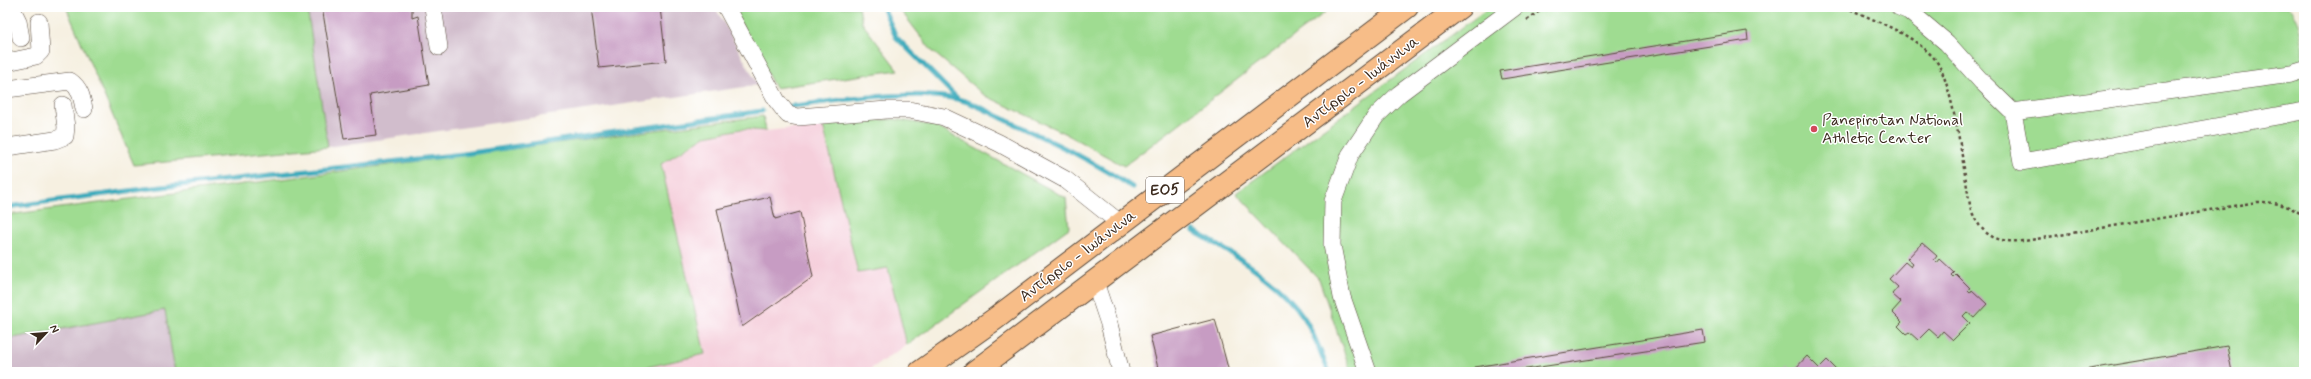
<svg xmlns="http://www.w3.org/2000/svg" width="2311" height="379" font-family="Mynerve,sans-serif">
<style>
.built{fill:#f5cfdb}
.industrial{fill:#d1bdcc}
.green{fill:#9fdc91;stroke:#6d8358}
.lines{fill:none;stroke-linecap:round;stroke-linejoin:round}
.stream{stroke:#3dabbc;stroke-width:5}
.building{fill:#c79cc3}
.minor-casing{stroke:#57483b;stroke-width:18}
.highway-casing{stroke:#57483b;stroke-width:24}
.path{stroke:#57483b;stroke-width:2.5;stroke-dasharray:3 3;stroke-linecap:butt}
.minor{stroke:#fff;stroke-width:17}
.highway{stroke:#f7bd88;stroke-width:22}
.poi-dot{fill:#d1495b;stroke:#fff;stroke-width:1.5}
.labels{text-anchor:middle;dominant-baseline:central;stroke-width:3;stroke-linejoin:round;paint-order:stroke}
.shield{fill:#fff;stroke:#766a62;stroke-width:1}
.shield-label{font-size:15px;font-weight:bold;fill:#3b2a1e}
.street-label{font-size:16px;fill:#3b2a1e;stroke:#fff}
.poi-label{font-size:16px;fill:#3b2a1e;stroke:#fff;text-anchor:start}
</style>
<rect width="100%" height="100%" fill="#fff"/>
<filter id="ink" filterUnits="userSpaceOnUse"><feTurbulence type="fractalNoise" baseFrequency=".025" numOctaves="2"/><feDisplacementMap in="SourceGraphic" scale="8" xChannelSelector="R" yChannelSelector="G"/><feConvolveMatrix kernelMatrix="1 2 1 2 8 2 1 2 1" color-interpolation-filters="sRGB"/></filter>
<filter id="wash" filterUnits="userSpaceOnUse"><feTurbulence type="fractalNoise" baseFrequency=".012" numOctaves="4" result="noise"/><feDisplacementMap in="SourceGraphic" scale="16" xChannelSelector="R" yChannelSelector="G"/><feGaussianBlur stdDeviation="0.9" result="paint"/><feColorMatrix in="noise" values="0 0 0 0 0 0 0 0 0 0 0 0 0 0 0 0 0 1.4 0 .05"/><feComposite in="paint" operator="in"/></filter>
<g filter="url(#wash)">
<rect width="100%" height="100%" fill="#f6f0e1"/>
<path class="built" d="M823,125L858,273L888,268L907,345L866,372H626L705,353L661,164L705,136L741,129L766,131Z"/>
<path class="industrial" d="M307,7H715L758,85L328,147Z
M165,310L175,372H7V339Z"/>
<path class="green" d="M66,7H307L328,147L134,165Z
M732,7H859L862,23L898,70L775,88Z
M898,7H1332L1124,166L1066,134L984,95L932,51Z
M1490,7H2289C2301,24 2305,45 2301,65H2304V372H1351L1319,279L1236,193Z
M763,116L766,131L741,129L705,136L661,164L705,354L626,372H175L165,310L7,339V215Z
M894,119L935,126L1066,198L1069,228L907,345L888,268L858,273L823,125Z"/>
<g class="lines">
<path class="stream" d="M883,7L896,37L958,99
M785,107C836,101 908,89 957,99C973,102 989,112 1004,119C1048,140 1092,160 1132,187
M7,207L144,189L463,154L762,111
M1194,231C1234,255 1279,279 1305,319C1315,336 1321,354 1329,372"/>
</g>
<g id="blocks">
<path class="building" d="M322,7H412V18L418,16L429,85L370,95L376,135L344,139Z
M591,7H660L666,61L599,68Z
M1747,31L1748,40L1502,79L1500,71Z
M770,197L775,219L800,212L813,277L742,327L717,209Z
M1922,243L1937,256L1934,260L1937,263L1940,259L1954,272L1951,275L1953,277L1956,274L1970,288L1967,290L1970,293L1972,290L1987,304L1974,318L1967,312L1963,316L1970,323L1953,340L1943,331L1938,337L1929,329L1918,340L1909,332L1906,334L1898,326L1902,322L1892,312L1901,302L1892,294L1898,287L1889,279L1905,262L1911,267L1913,264L1907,259Z
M1215,319L1229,372H1159L1150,336Z
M1703,330L1705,342L1507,372H1475V367Z
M2227,346L2232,372H2078V371Z
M1807,356L1819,368L1827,360L1836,369L1833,372H1783L1788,366L1793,371Z"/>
</g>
</g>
<g filter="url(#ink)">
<use href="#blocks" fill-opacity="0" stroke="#57483b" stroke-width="1"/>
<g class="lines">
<g class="minor-casing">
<path id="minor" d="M433,7L439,47
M726,7L777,101L788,115L798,117L887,110H909L944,117L999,143L1066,180L1121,224
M1899,7L1909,11L1947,43L1982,82L2013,112L2022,162L2304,111
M7,10L13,11L18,21L21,38
M7,62L36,56L41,51L39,22
M7,89L70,81C80,88 82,97 84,109
M2013,112L2291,74L2304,70
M7,147L55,140L65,136L66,127L63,105
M1095,282L1109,324L1121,372
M1368,372L1342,297L1332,245L1333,201L1350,155L1376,116L1399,94L1515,7"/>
</g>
<g class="highway-casing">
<path id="highway" d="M920,372L995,319L1407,7
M974,372L1460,7"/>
</g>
<path class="path" d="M1845,7C1875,21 1910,32 1934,58C1954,81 1964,176 1971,210C1982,236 1996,243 2024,241L2257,202C2276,202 2289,205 2304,216
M1527,20L1545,7"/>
<use href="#minor" class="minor"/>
<use href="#highway" class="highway"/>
</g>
</g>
<circle class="poi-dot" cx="1814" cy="129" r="4"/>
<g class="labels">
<rect class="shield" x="1146" y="177" width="38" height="26" rx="3"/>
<g class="shield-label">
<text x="1165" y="190">ΕΟ5</text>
</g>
<g class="street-label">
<text transform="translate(1361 82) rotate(-37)">Αντίρριο - Ιωάννινα</text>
<text transform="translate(1078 256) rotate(-37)">Αντίρριο - Ιωάννινα</text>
</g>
<g class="poi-label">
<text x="1822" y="120">Panepirotan National<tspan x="1822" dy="18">Athletic Center</tspan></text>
</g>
</g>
<rect width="2311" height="379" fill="none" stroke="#fff" stroke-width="24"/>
<g transform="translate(46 333) rotate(64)" stroke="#ffffff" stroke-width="3" paint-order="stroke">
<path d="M0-3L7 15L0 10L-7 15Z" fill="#3b2a1e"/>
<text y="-6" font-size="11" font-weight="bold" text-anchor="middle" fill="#3b2a1e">N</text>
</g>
</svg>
